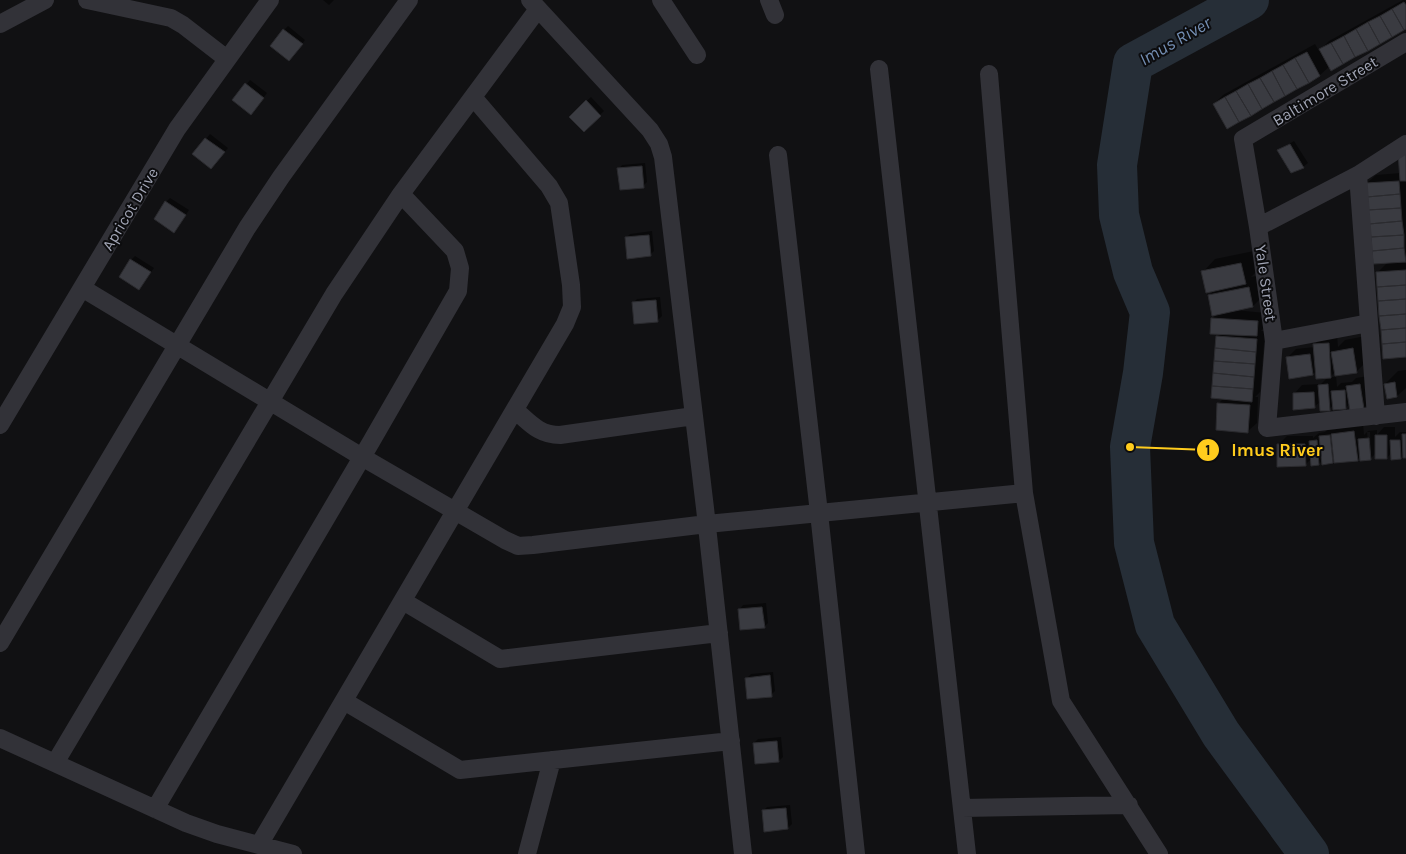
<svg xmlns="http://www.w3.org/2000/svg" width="1406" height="854" font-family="Karla,sans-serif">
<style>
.shadow{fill:#0007;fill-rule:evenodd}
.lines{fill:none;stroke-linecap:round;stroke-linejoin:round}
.river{stroke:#262e37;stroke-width:40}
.building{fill:#3a3b41;stroke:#2b2b2f}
.street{stroke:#323238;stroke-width:18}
.labels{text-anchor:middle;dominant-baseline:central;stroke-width:4;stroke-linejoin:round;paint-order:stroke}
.street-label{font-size:16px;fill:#a1a5b5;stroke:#0c0c0e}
.water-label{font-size:18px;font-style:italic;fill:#748fb4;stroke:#0c0c0e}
.leader{fill:none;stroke:#ffcc1d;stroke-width:2}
.callout-dot{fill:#ffcc1d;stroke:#0c0c0e;stroke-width:2}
.mark-label{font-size:15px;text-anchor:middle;font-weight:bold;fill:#111}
.callout-label{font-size:18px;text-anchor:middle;font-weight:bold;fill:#ffcc1d;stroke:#0c0c0e;stroke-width:4;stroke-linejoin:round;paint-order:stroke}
</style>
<rect width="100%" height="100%" fill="#111113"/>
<path class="shadow" d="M323,0H334L329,5Z
M1403,0H1406V28L1330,66L1320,75L1227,127L1214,104L1223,95L1315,44L1319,51L1329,41Z
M288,26L305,40L293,56L284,30Z
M250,80L267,93L255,109L234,100Z
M591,97L604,111L584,130L570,117Z
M210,134L228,148L211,168L194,154Z
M1294,141L1308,163L1304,166L1292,171L1279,150Z
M1406,146V260L1403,263H1406V356L1377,273L1388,262L1367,183L1376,175L1401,173Z
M645,163L647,182L643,186L619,169L622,165Z
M170,198L189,210L178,227L166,202Z
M652,231L654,251L650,255L626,238L630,234Z
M1254,251L1258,270L1251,277L1262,275L1266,293L1253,306L1234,310L1266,313L1265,327L1261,331H1265L1260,392L1255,397H1258L1257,423L1248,431L1219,403L1224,398L1218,336L1221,333L1212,319L1218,313L1209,296L1215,289L1203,272L1215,259Z
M135,256L154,268L139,289L131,260Z
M660,297L662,316L658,320L636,323L633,303L637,299Z
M1337,335L1338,347L1345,340L1366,336L1369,359L1356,372L1336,375L1337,387L1341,383L1352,382L1356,378L1369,376L1372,399L1364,408L1350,403L1346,408L1334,405L1329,409L1321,401L1314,407L1294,394L1302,385L1321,384L1328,377L1317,370L1313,374L1287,358L1296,349L1315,347V344L1323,336ZM1335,372L1336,377H1330Z
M1406,370V388L1397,396L1385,384L1398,371Z
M1363,423L1364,435L1368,431L1377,430V435L1384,427H1395V437L1400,432H1406V457L1404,454L1401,458L1392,452L1387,458L1376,453L1370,459L1361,456L1357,460H1335L1332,462L1323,460L1319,464L1312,458L1305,465L1278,445L1287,436H1313V438L1319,433L1325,432L1329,428ZM1367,432H1370L1371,453H1369Z
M766,603L768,623L764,627L740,609L743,605Z
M773,672L775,691L771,695L747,678L751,674Z
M781,737L783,757L779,761L754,743L758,739Z
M790,805L792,824L788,828L763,811L767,807Z"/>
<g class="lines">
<path class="river" d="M1249,0L1133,63L1117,165L1119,215L1133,272L1150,312L1143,373L1130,447L1134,543L1155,625L1221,734L1309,854"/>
</g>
<path class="building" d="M1404,2L1406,5V29L1404,30L1392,9Z
M1392,9L1404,30L1392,37L1380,16Z
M1380,16L1392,37L1380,44L1368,22Z
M1368,22L1380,44L1368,51L1356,29Z
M283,29L303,44L289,61L270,46Z
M1356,29L1368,51L1355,57L1344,36Z
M1344,36L1355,57L1343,64L1331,43Z
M1331,43L1343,64L1331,71L1319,49Z
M1307,52L1320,76L1309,83L1295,58Z
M1295,58L1309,83L1297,89L1283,65Z
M1283,65L1297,89L1285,96L1272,71Z
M1272,71L1285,96L1274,102L1260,78Z
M1260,78L1274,102L1262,109L1248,84Z
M245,83L264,98L251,115L232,100Z
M1248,84L1262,109L1251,116L1236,91Z
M1236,91L1251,116L1239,122L1225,97Z
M1225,97L1239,122L1227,129L1213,104Z
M586,100L601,116L584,132L569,117Z
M205,138L225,152L211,169L192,154Z
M1290,144L1304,168L1291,173L1277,150Z
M1406,151V181H1400L1398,152Z
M642,166L644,188L620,190L617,168Z
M1399,181L1400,194L1367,197L1366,183Z
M1400,194L1401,208L1368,210L1367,197Z
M165,201L186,215L174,233L154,219Z
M1401,208L1402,221L1369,224L1368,210Z
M1402,221L1404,235L1371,237L1369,224Z
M649,235L651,256L627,259L625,237Z
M1404,235V248L1372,251L1371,237Z
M1404,248L1406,262L1373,264L1372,251Z
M130,259L151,272L139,290L119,277Z
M1241,263L1246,284L1206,293L1201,271Z
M1406,270V285L1377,287L1376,272Z
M1406,285V299L1378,301L1377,287Z
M1249,287L1253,307L1212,316L1208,295Z
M1406,299V314L1379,316L1378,301Z
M656,300L658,322L634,324L632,302Z
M1406,314V328L1381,330L1379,316Z
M1211,318L1258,321L1257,336L1210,334Z
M1406,328V342L1382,344L1381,330Z
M1216,336L1257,339L1256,352L1215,348Z
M1406,342V357L1383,359L1382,344Z
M1329,343L1331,378L1316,379L1313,344Z
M1215,348L1256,352L1255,364L1214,361Z
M1353,348L1357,373L1335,376L1331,352Z
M1310,354L1313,375L1289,379L1286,357Z
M1214,361L1255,364L1254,377L1213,373Z
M1213,373L1254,377L1253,389L1212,386Z
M1395,382L1397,397L1387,399L1384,384Z
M1328,384L1330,411H1320L1318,385Z
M1360,384L1364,409L1350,411L1346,386Z
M1212,386L1253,389L1252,402L1211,398Z
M1345,390L1346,409L1333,410L1331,391Z
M1314,392L1315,408L1293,410V393Z
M1217,403L1250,405L1248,433L1216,430Z
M1354,431L1358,461L1334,463L1331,434Z
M1402,434H1406V458H1403Z
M1330,435L1333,463L1322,465L1319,436Z
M1375,435H1387V459H1375Z
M1369,438L1371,460L1360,461L1358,439Z
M1317,440L1319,465L1311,466L1309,441Z
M1390,440H1400L1401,459L1391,460Z
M1277,444H1305L1306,466L1277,467Z
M762,607L765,628L740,630L738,609Z
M770,675L772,697L747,699L745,678Z
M777,741L779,762L755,764L753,743Z
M786,808L788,829L764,832L762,810Z"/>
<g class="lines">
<path class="street" d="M87,0L171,18L183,25L227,59
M530,0L650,130L659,144L663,157L705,508L743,854
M661,0L697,55
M769,0L775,15
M0,24L45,0
M1406,42L1243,139L1258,227L1274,341L1267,428L1406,412
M879,69L967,854
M989,74L1024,493L1061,701L1159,854
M778,155L819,513L856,854
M1358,175L1376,416
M1258,227L1358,175L1406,144
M82,288L362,457L505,540L518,546L533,545L707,524L1024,493
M1274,341L1369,323
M515,410C530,423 539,435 560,435L694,416
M0,425L177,129L270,0
M403,601L500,659L719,633
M0,643L247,228L281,177L409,0
M344,701L460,770L731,741
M0,738L186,823L217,834L293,854
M55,763L334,294L401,194L538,9
M962,808L1129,805
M155,809L371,442L458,291L460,268L455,251L401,194
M259,845L565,324L572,307L571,285L559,203L549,186L473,97
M527,854L552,760"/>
</g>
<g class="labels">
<g class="street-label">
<text transform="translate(1325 91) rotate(-31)">Baltimore Street</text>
<text transform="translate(130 209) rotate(-59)">Apricot Drive</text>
<text transform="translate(1266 283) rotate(82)">Yale Street</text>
</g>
<g class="water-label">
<text transform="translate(1175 41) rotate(-30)">Imus River</text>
</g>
</g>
<path class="leader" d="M1130 447L1208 450"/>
<g class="callout-dot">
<circle cx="1130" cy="447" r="5"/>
<circle cx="1208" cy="450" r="12"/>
</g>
<g class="mark-label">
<text x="1208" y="455">1</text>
</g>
<g class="callout-label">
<text x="1277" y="456">Imus River</text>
</g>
</svg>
